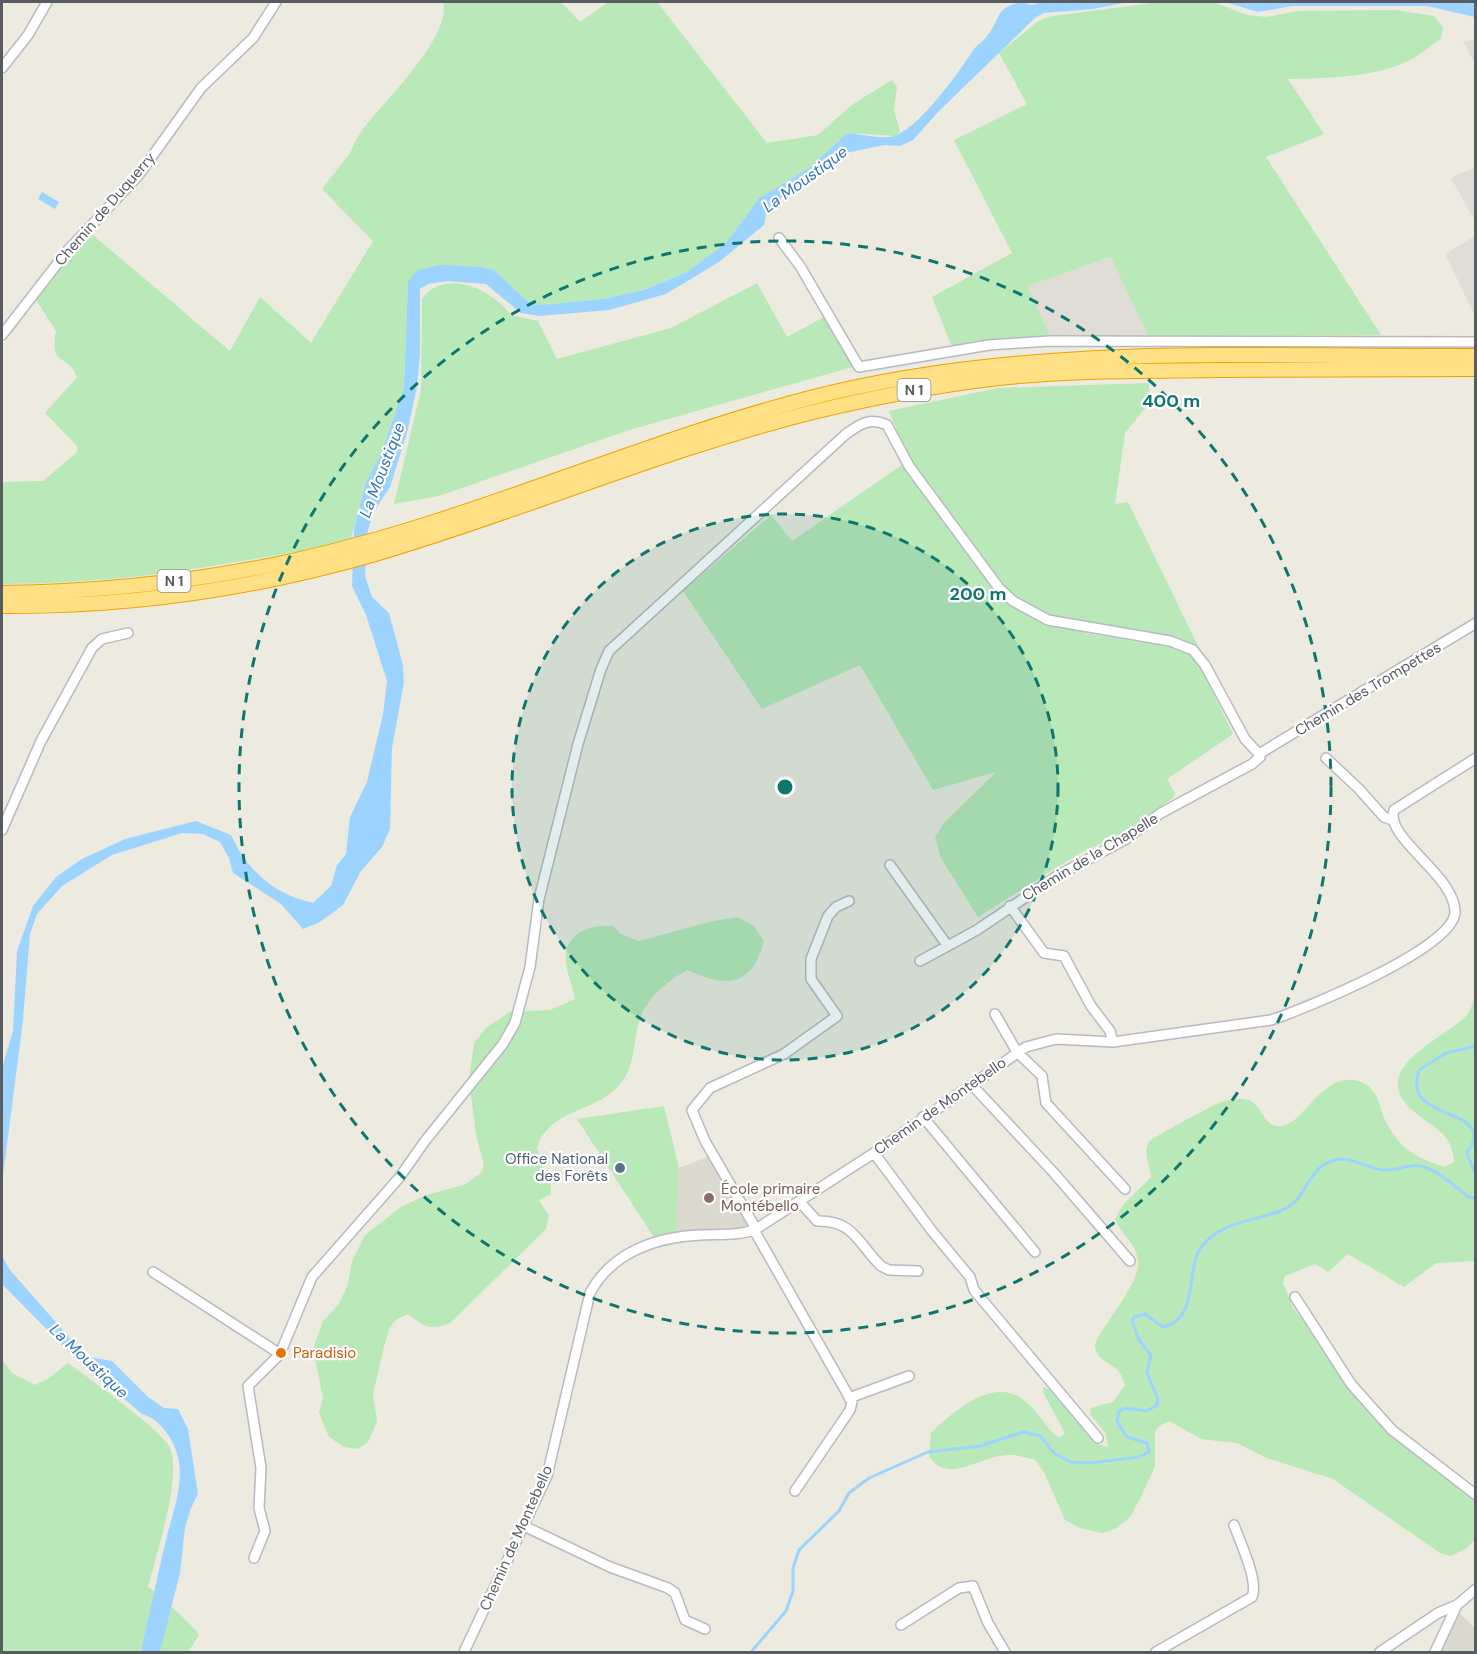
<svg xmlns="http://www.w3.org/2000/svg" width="1477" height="1654" font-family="'DM Sans',sans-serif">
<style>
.industrial{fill:#e0ddd7}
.education{fill:#dcd9ce}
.green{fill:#b9e8b9}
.water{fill:#9dd4ff}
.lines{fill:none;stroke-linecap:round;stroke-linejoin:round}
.stream{stroke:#9dd4ff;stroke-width:3}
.minor-casing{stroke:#b7bac0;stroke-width:12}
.highway-casing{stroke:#eca300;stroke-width:16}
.minor{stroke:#fff;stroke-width:9}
.highway{stroke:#ffe084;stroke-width:14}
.ring{fill:none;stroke:#0f766e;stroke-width:3;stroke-dasharray:10 8}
.service-dot{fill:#5c6f8a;stroke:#fff;stroke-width:2}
.education-dot{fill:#8d6e63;stroke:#fff;stroke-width:2}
.food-dot{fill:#e8710a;stroke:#fff;stroke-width:2}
.labels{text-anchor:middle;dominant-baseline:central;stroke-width:4.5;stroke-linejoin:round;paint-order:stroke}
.shield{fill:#fff;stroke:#8a8d91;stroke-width:1.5}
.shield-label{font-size:14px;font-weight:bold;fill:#585c62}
.street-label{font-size:15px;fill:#585c62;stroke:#fff}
.service-label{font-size:15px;fill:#4e5e75;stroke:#fff;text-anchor:end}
.education-label{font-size:15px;fill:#785e54;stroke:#fff;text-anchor:start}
.food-label{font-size:15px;fill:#c56008;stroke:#fff;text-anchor:start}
.water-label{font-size:16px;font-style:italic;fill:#3274b9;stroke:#fff}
.centre{fill:#0f766e;stroke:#fff;stroke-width:3}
.ring-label{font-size:18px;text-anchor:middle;font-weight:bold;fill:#0f766e;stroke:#fff;stroke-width:4.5;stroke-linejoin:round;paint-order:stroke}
</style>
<rect width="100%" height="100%" fill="#edeadf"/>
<path class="industrial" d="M1475,40H1476L1475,64L1463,41Z
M1475,167V221L1451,178Z
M1475,236V316L1445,254Z
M1112,257L1148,336L1051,337L1027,286Z"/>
<path class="education" d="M717,1153L758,1228L674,1237L679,1168Z
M1455,1609L1475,1628V1652H1435Z"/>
<path class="green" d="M443,2H561L580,22L608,2H657L767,143L818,135L853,104L892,80L897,87L894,111L900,131L896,136L851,133L845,135L809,168L759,198L726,243L715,251L687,272L642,290L603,299L539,305L526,300L494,270L462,266L418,271L408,281L404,388L380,456L365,484L351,539C317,549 282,554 248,560C166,575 84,584 2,584V482L43,481L77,452V446L45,413L77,377C67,352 50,369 56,331L33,295L87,230L230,351L260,297L311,343L373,241L322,189C330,178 339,168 347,157C353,149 355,140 361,132C380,105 453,37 443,2Z
M1159,2L1216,3L1247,15L1267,17L1297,11L1395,10L1434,16L1443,27L1441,38C1432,45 1423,52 1414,58C1377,78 1329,78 1288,79L1324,134L1266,157L1381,335L1148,336L1111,257L1027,286L1051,337L952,347L932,297L1012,253L954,140L1027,104L999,53L1037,22L1047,17Z
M757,283L787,337L826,316L856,366L629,430L439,496L394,504L421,390L422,299C445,266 494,291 511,315L538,321L557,359L671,328Z
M1149,383L1150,402L1125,433L1115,504L1128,502L1200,650L1179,638L1088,624L1084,633L1182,649L1199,663L1233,734L1167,779L1175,793L1173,798L1118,836L1080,853L978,917L941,858L935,837L944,823L996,772L933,790L860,665L762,709L683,591L771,515L792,541L909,460L889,411L998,388Z
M738,917L754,926L764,941C752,987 727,988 687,970C667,982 646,998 639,1022C633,1043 635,1066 621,1083C600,1109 563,1109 545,1132C541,1136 539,1143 537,1149L551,1185V1194L539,1200L549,1216L546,1229L450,1323C430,1331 424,1327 408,1314L397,1319L390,1327L385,1343L373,1394L377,1422L368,1442L358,1449L344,1447L329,1437L319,1413L323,1398L313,1349L323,1321L339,1304L348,1284L352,1261L365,1235L401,1207L424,1196L466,1184L482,1172L484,1165L476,1135L469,1080L474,1043L486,1028L509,1012L550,1010L575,999C573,986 567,975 566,962C563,934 589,924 613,926L621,934L639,941L713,921Z
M1475,995V1261L1436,1263L1404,1287L1348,1254L1328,1272L1315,1264L1285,1276L1283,1283L1293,1308L1399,1442L1475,1502V1539L1467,1548L1451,1556L1440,1553L1333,1479L1267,1458L1237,1443L1201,1439L1169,1421L1159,1426L1155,1432V1466L1141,1497L1130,1517L1115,1529L1102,1533L1080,1528L1065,1520L1044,1472L1035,1460C1026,1458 1016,1454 1007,1455C979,1456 950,1485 929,1457L931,1433C952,1413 990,1378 1021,1398C1037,1408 1044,1427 1059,1438L1065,1433L1043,1392V1387L1049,1389L1098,1444L1108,1447L1106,1434L1090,1414L1091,1408L1113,1402L1125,1385C1123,1381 1122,1376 1120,1373C1112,1361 1098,1363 1095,1347C1093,1336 1139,1287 1138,1263C1138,1245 1121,1234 1115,1219L1124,1204L1151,1177C1151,1165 1142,1153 1149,1142C1152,1138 1209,1107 1217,1104C1225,1101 1234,1098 1244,1099C1264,1101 1262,1133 1286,1125C1306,1118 1324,1072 1358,1081C1378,1087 1378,1103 1385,1120C1389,1129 1399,1143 1407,1149C1417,1158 1431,1162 1444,1167L1454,1162C1452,1127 1425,1126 1406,1104C1374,1065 1445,1038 1466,1016C1471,1011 1473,1002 1475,995Z
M664,1106L679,1168L675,1233L653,1236L577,1119Z
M2,1359L12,1373L35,1385L49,1378L68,1363C87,1377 163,1431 170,1448C182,1477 156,1555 148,1587C156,1591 195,1628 199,1635L188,1652H2Z"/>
<path class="water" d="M1021,2L1032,5L1041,2H1128L1093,9L1044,13L1036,17L939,111L913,140L900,146L884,145L846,153L801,188L783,196L766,214L764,225L719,262L666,294L609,310L539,316L521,313L486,284L448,281L428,284L420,289V354L417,386L408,429L390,487L373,513L368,530L365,576L372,597L389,613L403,665L404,682L392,748L390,829L382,847L361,871L343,905L320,922L303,929L281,904L233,873L229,858L220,842L203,834L182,833L112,855L62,886L37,914L30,934L23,1020L2,1183V1068L13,1031L17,951L33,906L56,877L82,859L125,839L196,821L231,835C248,871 273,894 313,903L331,886L337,865L346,854L350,817L367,782L383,714L387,681L366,615L352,586L354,529L365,484L380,456L404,388L408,281L418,270L441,265L480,267L494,270L526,300L539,305L603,299L643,290L687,272L715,251L726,243L759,198L809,168L845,135L851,133C863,135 886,140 897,135C922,124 959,72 974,49C978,44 984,41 987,36C1002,18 993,9 1021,2Z
M1225,2H1474L1475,17L1427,6H1292L1258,12Z
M42,192L59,202L55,209L38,199Z
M2,1256L10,1270L82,1352L94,1358L112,1361L148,1397L164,1408L178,1409L188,1429L198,1494L191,1508L185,1528L180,1573L160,1652H141C149,1615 157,1577 166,1540C172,1516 183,1487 179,1462C176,1442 161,1419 142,1414L71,1354L2,1284Z"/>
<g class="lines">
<path class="stream" d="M1476,1046L1446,1053L1419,1070C1403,1118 1472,1107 1474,1136C1475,1142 1469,1149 1467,1153L1476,1176
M751,1652L786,1611L793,1591V1568L799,1550L839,1511L849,1493L869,1478L928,1452L980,1446L1023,1432L1040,1436L1054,1453L1070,1462L1089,1463L1139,1457L1149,1452L1147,1443L1127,1437L1117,1422L1119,1411L1124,1408L1147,1411L1157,1405L1158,1399L1147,1373L1151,1355L1139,1340L1132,1321L1134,1317L1145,1314L1163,1327C1201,1318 1184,1268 1202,1246C1223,1221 1251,1222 1280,1211C1306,1201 1303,1180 1322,1166C1350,1148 1363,1171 1387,1170C1401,1170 1412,1162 1427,1168C1442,1174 1456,1187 1468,1197L1476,1198"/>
<g class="minor-casing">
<path id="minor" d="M2,68L28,35L47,2
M779,238L800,266L859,367L989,345L1049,341L1476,342
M2,335L68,250L138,176L201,88L253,38L276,2
M1259,754L1476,623
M1326,758L1359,789L1384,817L1392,820
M2,830L41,741L92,648L102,639L128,633
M890,865L947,945
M1010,906L1044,953L1064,956L1091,1006L1110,1031L1113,1042
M920,961L977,930L1057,876L1126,839L1161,813L1252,764L1260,757L1259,754
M995,1014L1017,1052L1042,1076L1046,1103L1125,1189
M972,1085L1054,1173L1130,1261
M923,1117L1035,1252
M874,1153L932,1231L970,1277L974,1290L1098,1438
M799,1201L817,1221C854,1220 858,1244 881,1266L889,1270L918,1271
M756,1229L705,1141L692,1110L710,1088L784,1054L837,1016L811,979V959L828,916L836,907L849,901
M754,1230L852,1402L850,1410L795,1491
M153,1272L280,1354
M1295,1297L1351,1384L1392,1430L1476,1495
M849,1398L909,1376
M524,1526L610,1567L668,1588L675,1593L685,1620L705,1629
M254,1558L265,1531L259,1508L261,1468L248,1386L280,1354L312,1277L399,1178L425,1141L503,1044L515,1023L530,967L539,899L578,744L601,669L609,651L846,434C860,424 870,417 887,425L909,466L999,588L1013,601L1048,620L1170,641L1193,650L1205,665L1245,739L1259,754
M901,1625L959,1588L973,1586L988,1623L1005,1652
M464,1652L547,1476L590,1293C612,1252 656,1237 700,1235C719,1234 739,1236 756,1229L874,1153L1026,1047L1056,1039L1113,1042L1271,1020C1304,1009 1455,948 1455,912C1455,875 1384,838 1394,810L1476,758
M1156,1652L1252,1597C1259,1581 1240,1542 1234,1525
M1380,1652L1438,1613L1457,1605
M1435,1652L1457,1605L1476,1589"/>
</g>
<g class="highway-casing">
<path id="highway" d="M2,593C97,592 193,582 287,562C464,524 631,445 806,399C1024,342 1252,357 1476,356
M2,606C127,607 254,589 375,554C522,511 664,449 813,412C875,397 937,385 999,378C1072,370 1145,371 1218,370C1304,370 1390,370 1476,369"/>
</g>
<use href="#minor" class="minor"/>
<use href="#highway" class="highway"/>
</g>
<circle cx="785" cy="787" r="273" fill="#0f766e" fill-opacity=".12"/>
<g class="ring">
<circle cx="785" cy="787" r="273"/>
<circle cx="785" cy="787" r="546"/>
</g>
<circle class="service-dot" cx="620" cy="1168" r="6"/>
<circle class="education-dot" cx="709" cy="1198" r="6"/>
<circle class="food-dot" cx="281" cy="1353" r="6"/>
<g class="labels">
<g class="shield">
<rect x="897.5" y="379" width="33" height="22" rx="4.5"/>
<rect x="157.5" y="570" width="33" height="22" rx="4.5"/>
</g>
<g class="shield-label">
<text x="914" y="390">N 1</text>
<text x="174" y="581">N 1</text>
</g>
<g class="street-label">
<text transform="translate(105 209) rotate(-49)">Chemin de Duquerry</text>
<text transform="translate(1368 689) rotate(-31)">Chemin des Trompettes</text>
<text transform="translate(1090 857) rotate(-31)">Chemin de la Chapelle</text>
<text transform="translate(940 1106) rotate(-35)">Chemin de Montebello</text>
<text transform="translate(516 1538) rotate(-66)">Chemin de Montebello</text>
</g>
<g class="service-label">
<text x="608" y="1159">Office National<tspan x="608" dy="17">des Forêts</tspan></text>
</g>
<g class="education-label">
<text x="721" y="1189">École primaire<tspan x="721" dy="17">Montébello</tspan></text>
</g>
<g class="food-label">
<text x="293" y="1353">Paradisio</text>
</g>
<g class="water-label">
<text transform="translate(805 179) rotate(-36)">La Moustique</text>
<text transform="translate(382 470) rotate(-69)">La Moustique</text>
<text transform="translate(89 1361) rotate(43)">La Moustique</text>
</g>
</g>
<circle cx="785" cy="787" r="9" class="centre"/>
<g class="ring-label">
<text x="1171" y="407">400 m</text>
<text x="978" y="600">200 m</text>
</g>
<rect width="1477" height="1654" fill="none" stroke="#585c62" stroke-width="6"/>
</svg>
